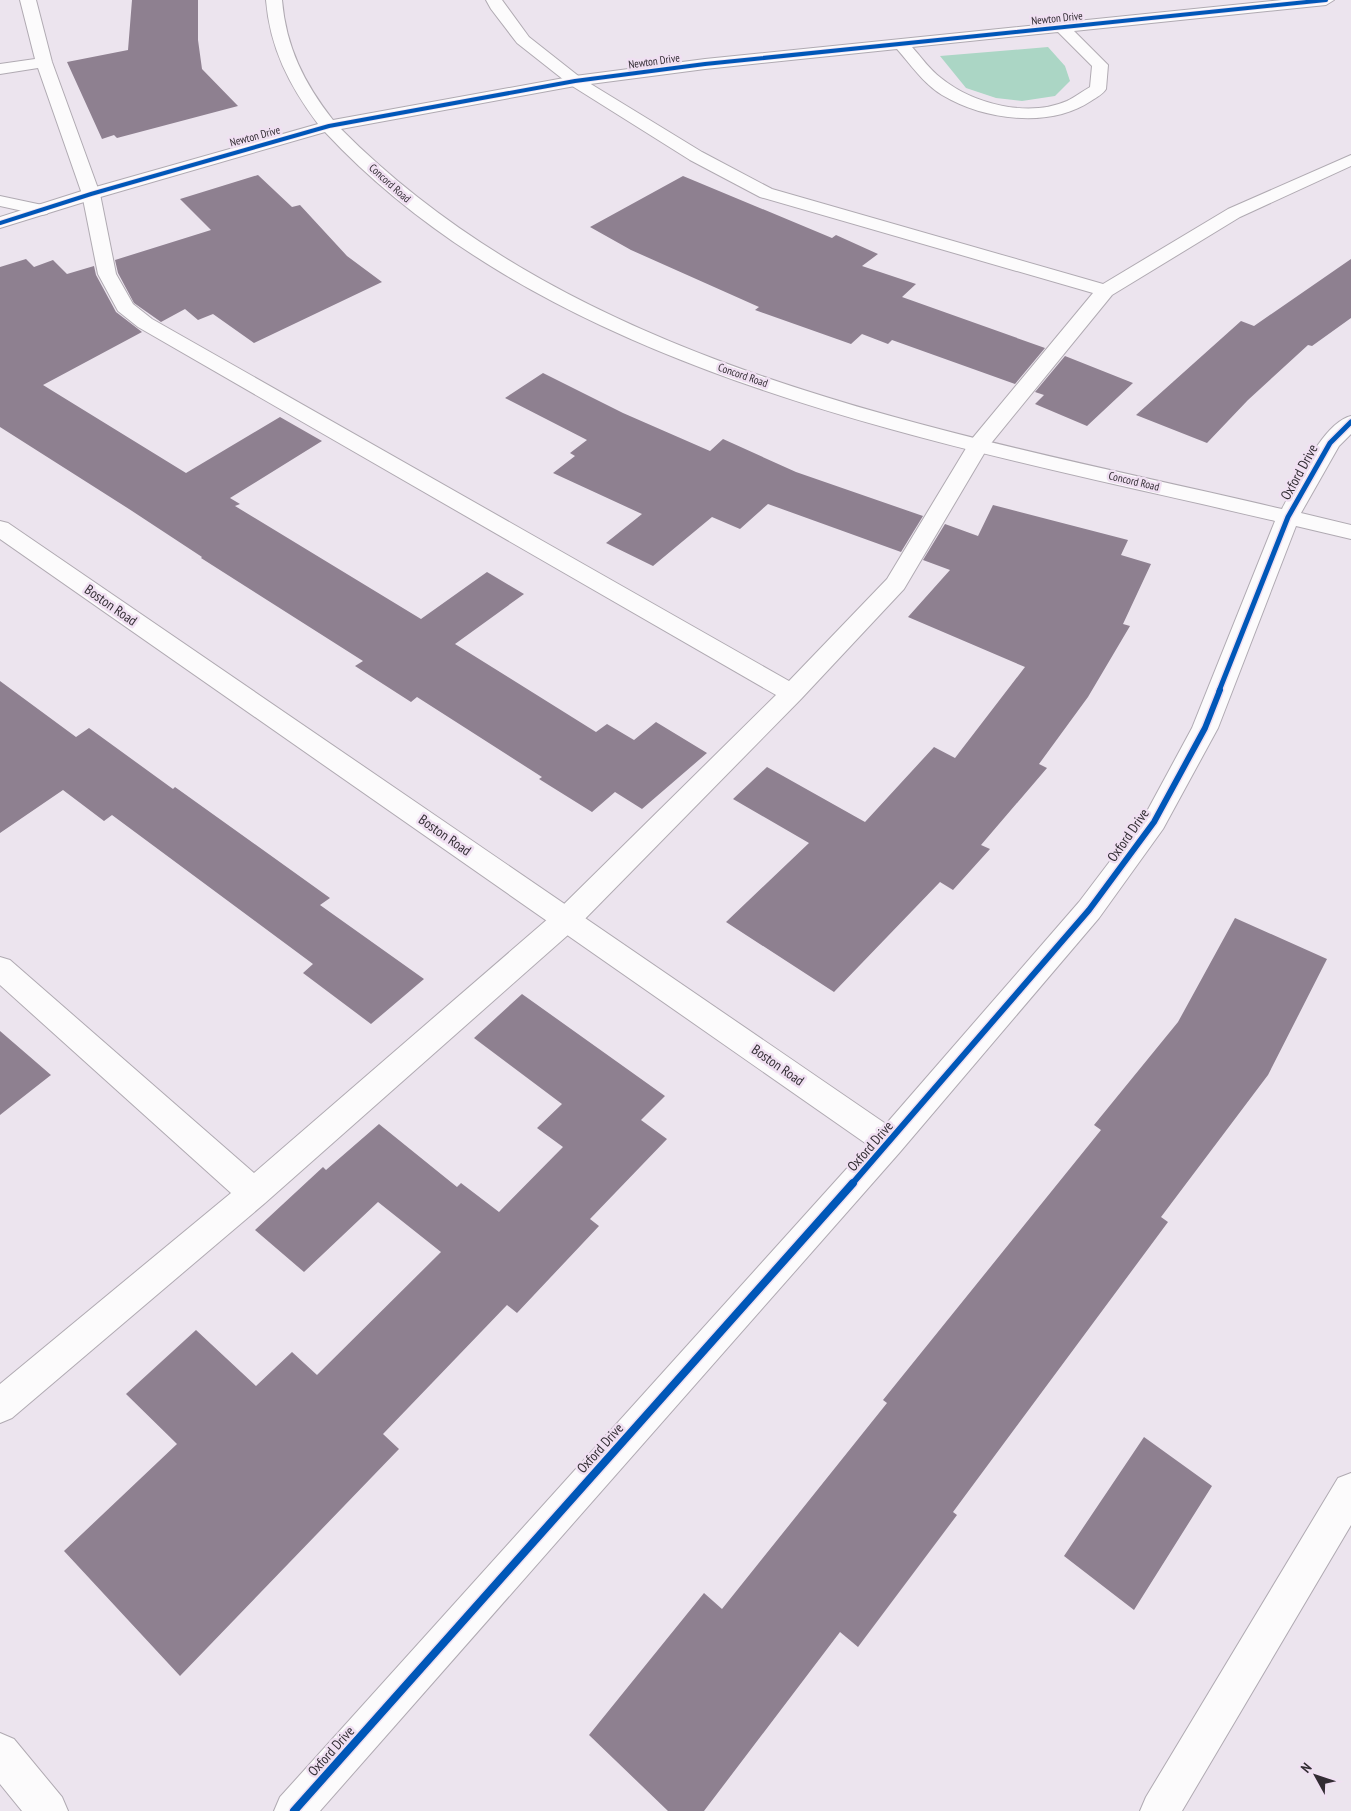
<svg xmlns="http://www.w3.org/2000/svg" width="1351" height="1811" font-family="'PT Sans Narrow',sans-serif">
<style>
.green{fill:#abd6c5}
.building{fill:#8e8090}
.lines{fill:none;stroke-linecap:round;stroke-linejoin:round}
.lane-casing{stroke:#b0aab2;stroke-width:2}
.street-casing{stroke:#b0aab2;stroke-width:2}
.lane{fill:#fcfbfc;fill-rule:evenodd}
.street{fill:#fcfbfc;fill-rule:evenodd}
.cycleway-far3-casing{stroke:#f0e0f2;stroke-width:5.5}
.cycleway-far2-casing{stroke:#f0e0f2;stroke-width:8}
.cycleway-far1-casing{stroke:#f0e0f2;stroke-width:9}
.cycleway-casing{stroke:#f0e0f2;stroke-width:11}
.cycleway-far3{stroke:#0057b8;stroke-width:4}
.cycleway-far2{stroke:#0057b8;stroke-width:5}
.cycleway-far1{stroke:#0057b8;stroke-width:6}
.cycleway{stroke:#0057b8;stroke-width:8}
.labels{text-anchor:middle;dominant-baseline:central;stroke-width:5;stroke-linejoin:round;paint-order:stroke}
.far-street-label{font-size:11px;fill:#322c33;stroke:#f0e0f2}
.street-label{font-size:14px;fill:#322c33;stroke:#f0e0f2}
</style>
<rect width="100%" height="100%" fill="#ece4ee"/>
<path class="green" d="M1048,47L1065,66L1070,81L1055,96L1022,101L996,98L966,88L940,56Z"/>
<path class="building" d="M132,0H198V40L202,69L238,106L117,138L114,135L102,139L67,62L128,50Z
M258,175L292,207L300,205L347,256L382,282L254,343L213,314L198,320L185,309L161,322L134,303L118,273L115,260L211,230L180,199Z
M683,176L832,238L836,235L878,254L862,266L916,284L902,297L1045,348L1015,384L892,340L888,344L862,334L851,344L755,310L759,307L631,250L590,227Z
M26,259L34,267L53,260L67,274L94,266L96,275L116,312L142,332L43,385L186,473L280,417L322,441L230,498L240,504L235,506L421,619L487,572L524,594L455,644L596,732L607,724L634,740L656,722L707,753L642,809L615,792L592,812L539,779L542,777L417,697L411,702L355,666L363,661L201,558L202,557L129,509L0,427V267Z
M1351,259V318L1312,346L1308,345L1248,400L1207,443L1136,415L1241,321L1254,326Z
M1065,356L1133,383L1087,426L1035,404L1044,395L1035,392Z
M543,373L623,413L710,451L723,439L796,472L923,516L901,552L768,504L740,529L712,517L653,566L606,543L642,514L553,473L575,456L570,453L587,440L505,398Z
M993,505L1128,540L1121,555L1151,564L1123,624L1130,626L1088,697L1039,764L1047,768L981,845L990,849L953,890L940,882L834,992L726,922L809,843L733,799L767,767L865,822L934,747L955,758L1025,667L908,617L950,570L923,560L945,524L978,536Z
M0,681L76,737L89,728L173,789L175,787L330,898L320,905L424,979L371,1024L303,973L313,964L112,815L104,821L63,790L0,833Z
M1235,918L1327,959L1268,1075L1161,1217L1168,1222L953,1512L957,1515L858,1647L840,1632L704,1811H668L589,1735L704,1593L722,1609L887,1403L883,1400L1101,1130L1094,1125L1178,1022Z
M522,994L665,1096L641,1120L667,1139L590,1219L599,1226L517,1313L507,1305L383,1434L399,1449L180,1676L64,1551L177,1444L126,1394L196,1330L256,1386L292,1352L317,1375L441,1252L378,1202L304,1272L255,1230L323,1167L326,1170L379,1124L457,1187L461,1183L499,1212L563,1147L537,1128L562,1104L474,1038Z
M0,1031L51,1075L0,1115Z
M1144,1437L1212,1486L1134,1610L1064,1556Z"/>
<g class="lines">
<g class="lane-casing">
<path id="lane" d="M20,0H36L52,62L100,194L116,274L133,304L152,319L789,681L887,579L971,440L1093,293L760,197L690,160L569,84L517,43L491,9L486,0H502L529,37L581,78L702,152L772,189L1103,284L1228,209L1351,155V166L1240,217L1112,295L988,447L904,589L801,699L577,927L265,1203L12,1418L0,1423V1384L231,1193L0,985V957L10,960L254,1173L557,911L776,695L138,327L118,311L98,274L82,194L38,68L0,74V64L35,59Z
M0,196L47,206L50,210L47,214L41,215L0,206Z
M1351,1473V1525L1182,1811H1140L1146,1797L1338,1478Z"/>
</g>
<g class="street-casing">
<path id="street" d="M266,0H282C286,47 304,83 333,120L575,76L705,59L1282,0H1334L1326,5L1074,31L1108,65L1106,89C1103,94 1097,97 1091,101C1049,129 984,120 942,95C923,83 911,65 897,49L705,69L575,86L341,129C585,375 958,433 1282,509C1296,484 1322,423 1351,416V434L1339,446L1301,513L1351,525V539L1296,526L1218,728L1163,829L1099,918L900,1152L320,1811H274L280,1797L868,1145L0,539V521L8,523L886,1124L1079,902L1145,815L1192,728L1275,521C958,446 557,381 325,132L97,198L0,228V217L85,190L318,124C289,85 270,48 266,0ZM1058,32L1092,66L1090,87C1083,91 1075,97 1067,101C1028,118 973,104 941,78C930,70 922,58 912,47Z
M0,1733L14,1739L62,1797L68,1811H22L0,1784Z"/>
</g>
<use href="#lane" class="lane"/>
<use href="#street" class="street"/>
<g class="cycleway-far3-casing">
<path id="cycleway-far3" d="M0,223L91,194L329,126L575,81L705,64L1326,0"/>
</g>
<g class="cycleway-far2-casing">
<path id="cycleway-far2" d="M1219,691L1288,517L1330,443L1351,422"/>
</g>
<g class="cycleway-far1-casing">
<path id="cycleway-far1" d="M852,1184L1089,910L1154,822L1205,728L1220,690"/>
</g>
<g class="cycleway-casing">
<path id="cycleway" d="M294,1811L853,1183"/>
</g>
<use href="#cycleway-far3" class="cycleway-far3"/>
<use href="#cycleway-far2" class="cycleway-far2"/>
<use href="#cycleway-far1" class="cycleway-far1"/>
<use href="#cycleway" class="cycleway"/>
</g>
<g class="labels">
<g class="far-street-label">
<text transform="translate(1057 18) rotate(-6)">Newton Drive</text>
<text transform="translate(654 61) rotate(-8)">Newton Drive</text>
<text transform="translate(255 136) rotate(-15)">Newton Drive</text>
<text transform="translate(390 183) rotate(42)">Concord Road</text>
<text transform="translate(743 375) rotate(19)">Concord Road</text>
<text transform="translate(1134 481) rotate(13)">Concord Road</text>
</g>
<g class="street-label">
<text transform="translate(1299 472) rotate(-61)">Oxford Drive</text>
<text transform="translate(111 605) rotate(35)">Boston Road</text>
<text transform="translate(445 835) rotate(35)">Boston Road</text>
<text transform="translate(1128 835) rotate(-55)">Oxford Drive</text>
<text transform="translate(778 1065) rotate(35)">Boston Road</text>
<text transform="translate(870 1146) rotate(-49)">Oxford Drive</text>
<text transform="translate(600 1448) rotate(-48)">Oxford Drive</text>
<text transform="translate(331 1751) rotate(-48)">Oxford Drive</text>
</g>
</g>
<g transform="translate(1316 1776) rotate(310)" stroke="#f0e0f2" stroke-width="4" paint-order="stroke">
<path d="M0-4L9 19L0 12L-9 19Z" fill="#322c33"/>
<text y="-8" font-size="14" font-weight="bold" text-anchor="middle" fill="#322c33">N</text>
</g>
</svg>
